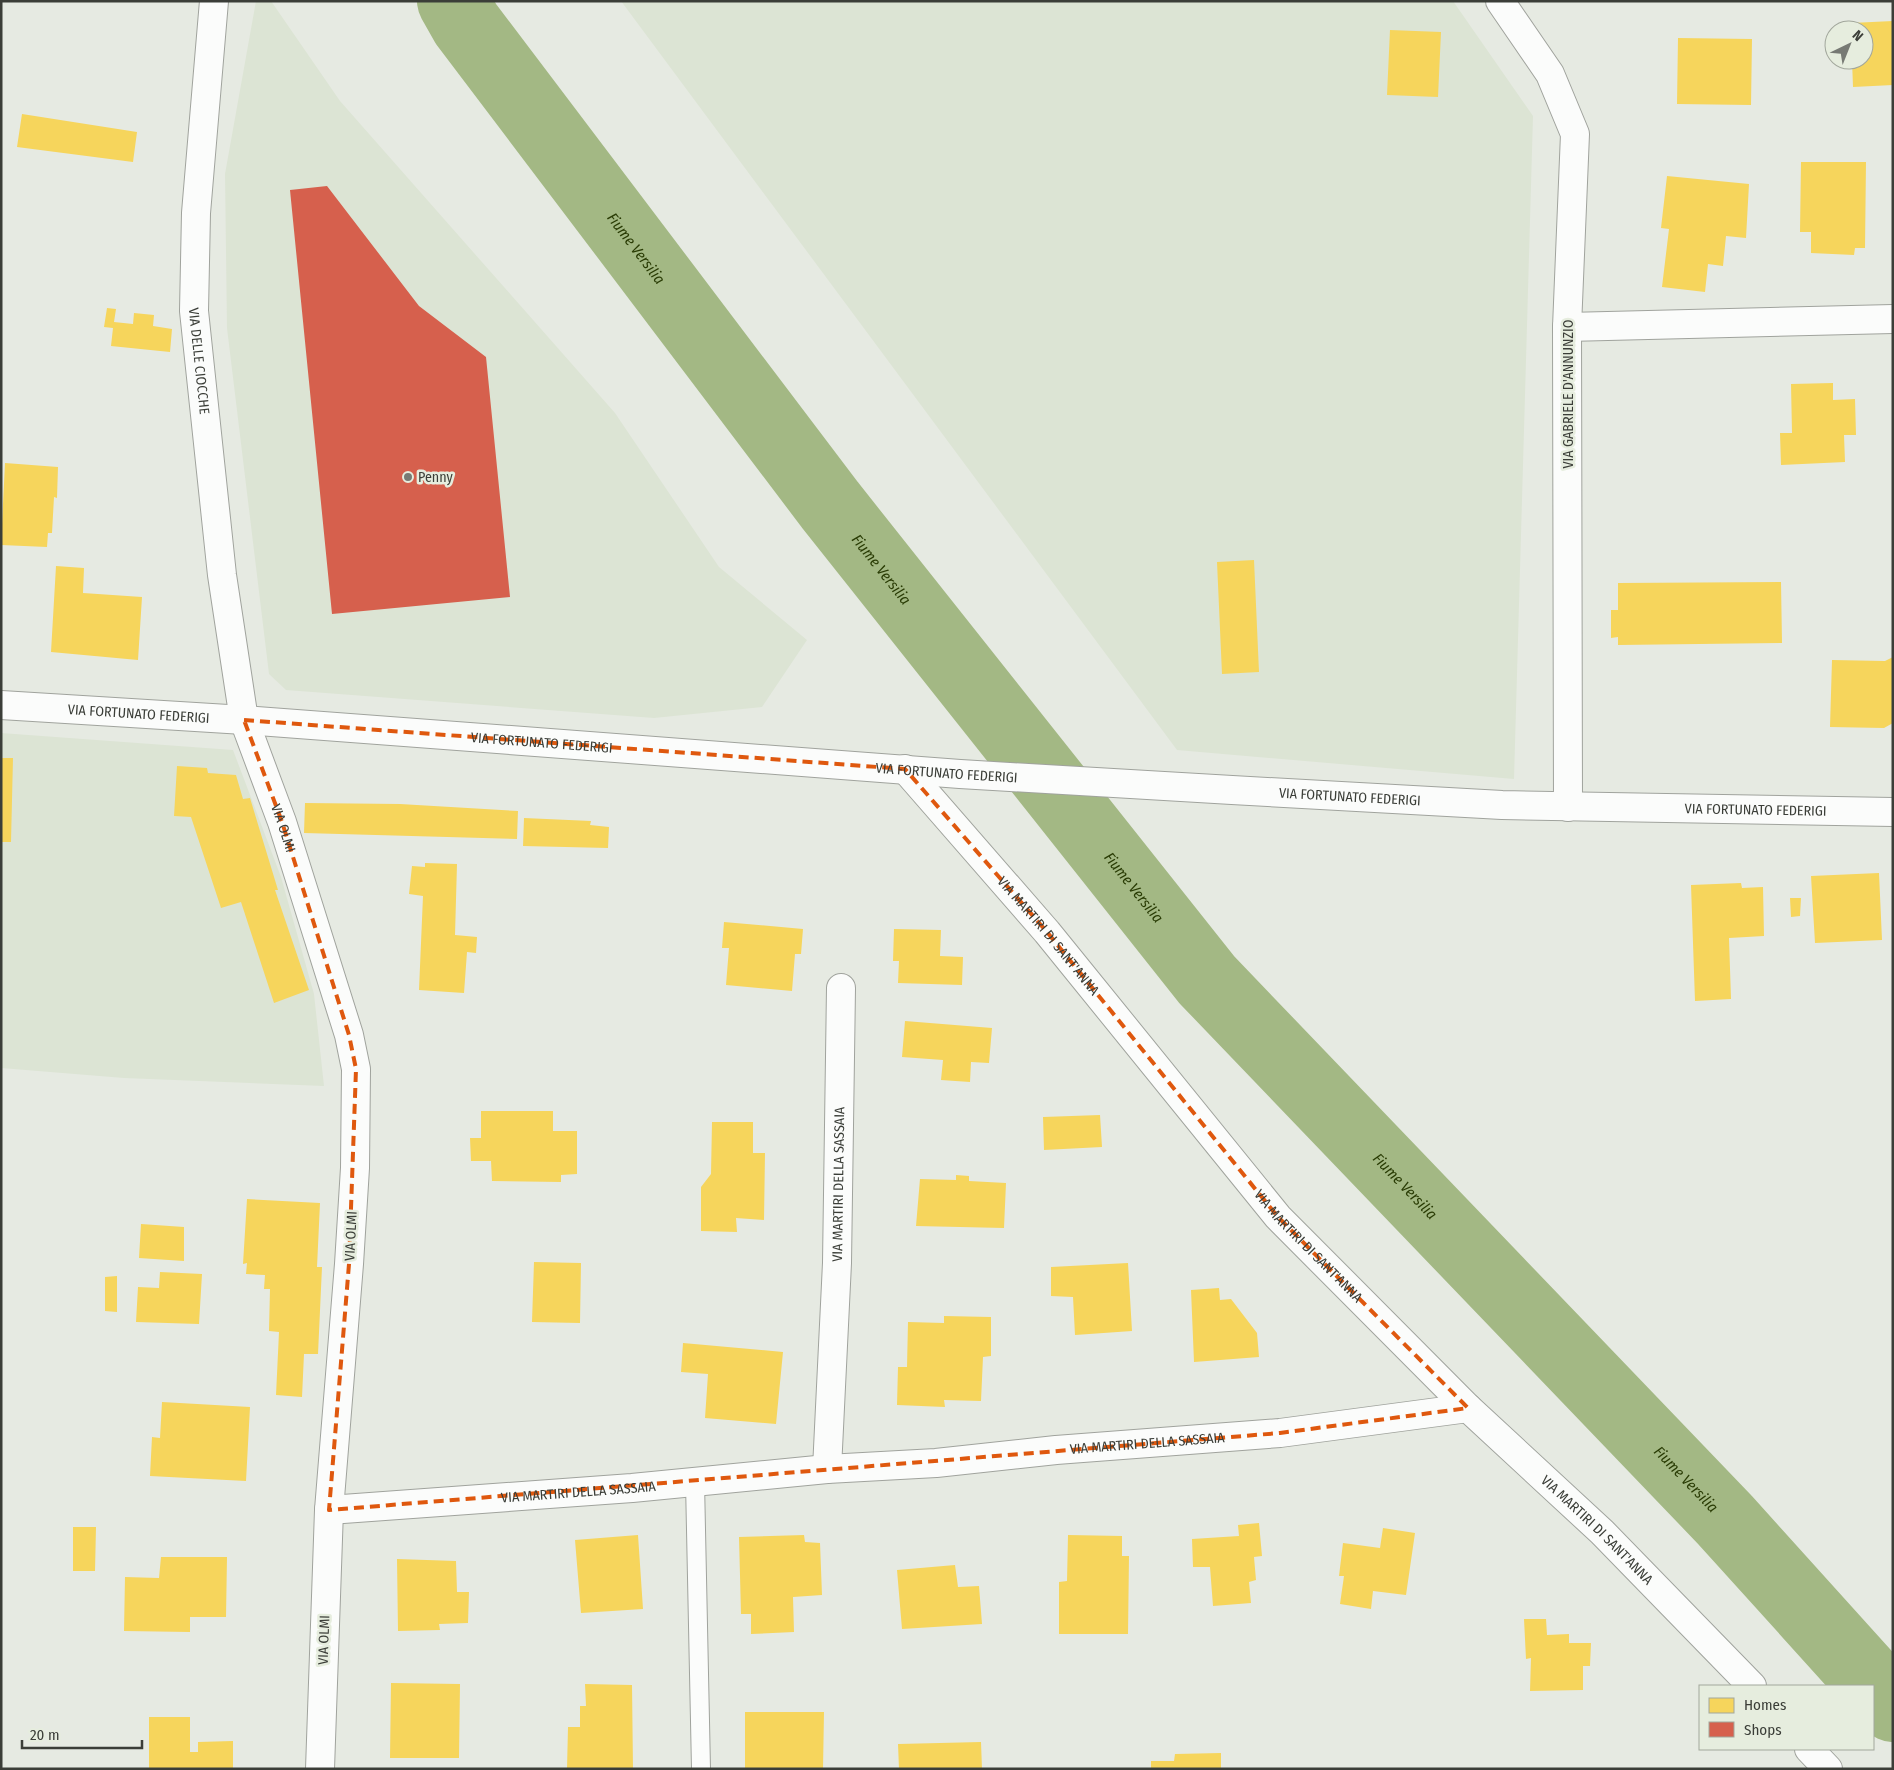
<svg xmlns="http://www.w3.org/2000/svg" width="1894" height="1770" font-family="'Fira Sans Condensed',sans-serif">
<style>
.built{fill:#dce4d4}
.homes{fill:#f6d55c}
.shops{fill:#d6604d}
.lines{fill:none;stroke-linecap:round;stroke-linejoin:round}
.river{stroke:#a3b884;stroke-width:72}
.lane-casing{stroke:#a0a39d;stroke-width:20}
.street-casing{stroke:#a0a39d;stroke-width:30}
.lane{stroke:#fbfcfb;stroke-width:18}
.street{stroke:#fbfcfb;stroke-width:28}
.marked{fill:none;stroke:#df580e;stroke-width:4;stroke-dasharray:10 6;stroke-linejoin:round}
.poi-dot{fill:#777a74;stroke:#e6edde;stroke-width:2}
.labels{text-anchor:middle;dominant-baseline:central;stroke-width:5;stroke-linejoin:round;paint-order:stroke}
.street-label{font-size:14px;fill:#3b3e38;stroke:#e6edde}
.poi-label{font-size:14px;fill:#3b3e38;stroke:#e6edde;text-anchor:start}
.water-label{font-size:15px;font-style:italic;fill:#2a3c05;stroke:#e6edde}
</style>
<rect width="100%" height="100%" fill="#e6eae2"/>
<path class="built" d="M256,1H271L340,101L615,413L719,567L807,640L762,707L654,718L286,690L269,674L227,328L225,174Z
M621,1H1453L1533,116L1514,779L1177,750Z
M1,733L233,750L281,877L314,994L324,1086L124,1078L1,1068Z"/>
<path class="homes" d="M1893,21V85L1853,87L1852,60H1864V30H1852L1851,23Z
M1390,30L1441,32L1438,97L1387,95Z
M1678,38L1752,39L1751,105L1677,104Z
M22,114L137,132L133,162L17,147Z
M1801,162H1866L1865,248H1855L1854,255L1811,253V232H1800Z
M1667,176L1749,184L1746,238L1726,236L1723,266L1708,264L1705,292L1662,287L1669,229L1661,228Z
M107,308L116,309L114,322L133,324L134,313L154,315L153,326L172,329L170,352L111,346L113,328L104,327Z
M1833,383V400L1855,399L1856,435H1844L1845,462L1781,465L1780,433H1792L1791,384Z
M5,463L58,467L57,498L54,497L52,533H48L47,547L1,545Z
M1254,560L1259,672L1222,674L1217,562Z
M56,566L84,568L83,593L142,597L138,660L51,652Z
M1781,582L1782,643L1618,645V637L1611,638V610H1618V583Z
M1893,657V723L1884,728L1830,727L1832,660L1885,661Z
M1,758H13L11,842H1Z
M177,766L207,768L208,773L236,775L243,799L250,798L278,890H275L309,990L274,1003L241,902L221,908L191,817L174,816Z
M305,803L400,804L518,811L517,839L304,833Z
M524,818L591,821L590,825L609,827L608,848L523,846Z
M425,863L457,864L455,935L477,937L476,953L467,952L464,993L419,990L423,896L409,894L412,866L425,867Z
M1879,873L1882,940L1815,943L1811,876Z
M1741,883L1742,888L1763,887L1764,936L1729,938L1731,999L1695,1001L1691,885Z
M1790,898H1801L1800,916L1791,917Z
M724,922L803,929L801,954H795L792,991L726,985L729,948H722Z
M894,929L941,930L940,956L963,957L962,985L898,983L899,961H893Z
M905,1021L992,1028L989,1063L971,1062L970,1082L941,1080L943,1060L902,1057Z
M481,1111H553V1131H577V1174L561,1175V1182L492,1181L491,1161H471L470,1138H481Z
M1100,1115L1102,1147L1044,1150L1043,1117Z
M712,1122H753V1153H765L764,1220L736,1218L737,1232L701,1231V1187L711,1174Z
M956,1175L969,1176V1181L1006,1183L1004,1228L916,1226L920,1179L956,1180Z
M247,1199L320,1203L317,1267H322L318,1354H304L302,1397L276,1395L279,1332L269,1331L270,1289H264L265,1275L246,1274L247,1263L243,1264Z
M141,1224L184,1227V1261L139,1258Z
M534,1262L581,1263L580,1323L532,1322Z
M1128,1263L1132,1331L1075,1335L1073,1297L1051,1296V1267Z
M160,1272L202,1274L199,1324L136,1322L138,1287L159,1288Z
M117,1276V1312L105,1311V1277Z
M1219,1288L1220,1300L1231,1299L1257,1333L1259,1357L1194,1362L1191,1290Z
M944,1316L991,1317V1356L983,1357L981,1401L944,1400L945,1407L897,1405L898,1367H907L908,1322L944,1323Z
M683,1343L783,1352L776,1424L705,1418L708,1374L681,1372Z
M162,1402L250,1407L246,1481L150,1476L152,1437L160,1438Z
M1259,1523L1262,1556L1254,1557L1256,1580L1249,1582L1251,1603L1213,1606L1210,1567H1193L1192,1539L1239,1536L1238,1525Z
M73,1527H96L95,1571H73Z
M1383,1528L1415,1533L1406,1595L1373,1591L1371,1609L1340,1604L1344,1576H1339L1343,1543L1380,1548Z
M638,1535L643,1609L581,1613L575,1540Z
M804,1535L805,1542L820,1543L822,1595L793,1597L794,1632L751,1634V1614H741L739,1537Z
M1068,1535L1122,1536V1556H1129L1128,1634H1059V1582L1067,1581Z
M161,1557H227L226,1617H190V1632L124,1631L125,1577L159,1578Z
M397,1559L456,1561L457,1592H469L468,1623L439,1624L440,1630L398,1631Z
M955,1565L958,1587L979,1586L982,1624L902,1629L897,1570Z
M1524,1619H1546L1547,1635L1569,1634V1643H1591L1590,1666H1583V1690L1530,1691L1531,1658L1526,1659Z
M391,1683L460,1684L459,1758H390Z
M585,1684L632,1685L633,1769H567L568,1727H580V1706H586Z
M745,1712H824L823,1769H745Z
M149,1717H190V1752H198V1742L233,1741V1769H149Z
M981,1742L982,1769H899L898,1744Z
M1221,1753V1769H1151V1761H1174L1175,1754Z"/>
<path class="shops" d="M327,186L419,306L486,357L510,597L332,614L290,190Z"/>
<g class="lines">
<path class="river" id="s1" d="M453,1L466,24L830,505L1207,980L1725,1520L1893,1706"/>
<g class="lane-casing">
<path id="lane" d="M695,1482L701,1769"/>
</g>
<g class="street-casing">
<g id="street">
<path id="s2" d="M214,1L196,213L194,311L222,575L244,720L282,822L349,1035L356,1069L355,1168L349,1264L329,1510L320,1769"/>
<path d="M1500,1L1550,74L1575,134L1567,327L1568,807"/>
<path d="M1567,327L1893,319"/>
<path id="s3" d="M1,705L244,720L960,774L1232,790L1502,805L1893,812"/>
<path id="s4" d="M905,769L1047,932L1278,1217L1468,1408L1602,1532L1752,1686"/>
<path id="s5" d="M827,1469L837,1263L841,988"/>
<path id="s6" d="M329,1510L632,1488L827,1469L936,1463L1056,1450L1280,1433L1468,1408"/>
<path d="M1809,1749L1828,1769"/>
</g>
</g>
<use href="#lane" class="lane"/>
<use href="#street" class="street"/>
</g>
<path class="marked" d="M244,720L905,769L1047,932L1278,1217L1468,1408L1280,1433L329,1510L349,1264L356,1069L349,1035L282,822Z"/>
<circle class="poi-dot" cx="408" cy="477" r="5"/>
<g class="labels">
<g class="street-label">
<text stroke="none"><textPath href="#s2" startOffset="361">VIA DELLE CIOCCHE</textPath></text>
<text transform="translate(1568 394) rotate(-90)">VIA GABRIELE D'ANNUNZIO</text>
<text stroke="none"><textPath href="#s3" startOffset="138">VIA FORTUNATO FEDERIGI</textPath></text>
<text stroke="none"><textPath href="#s3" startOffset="542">VIA FORTUNATO FEDERIGI</textPath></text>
<text stroke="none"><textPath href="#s3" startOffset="948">VIA FORTUNATO FEDERIGI</textPath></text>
<text stroke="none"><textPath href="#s3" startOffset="1352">VIA FORTUNATO FEDERIGI</textPath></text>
<text stroke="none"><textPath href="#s3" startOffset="1758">VIA FORTUNATO FEDERIGI</textPath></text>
<text stroke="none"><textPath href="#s2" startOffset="838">VIA OLMI</textPath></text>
<text stroke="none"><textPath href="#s4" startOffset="220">VIA MARTIRI DI SANT'ANNA</textPath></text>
<text stroke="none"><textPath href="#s5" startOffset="285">VIA MARTIRI DELLA SASSAIA</textPath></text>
<text transform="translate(351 1236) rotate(-87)">VIA OLMI</text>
<text stroke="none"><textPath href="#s4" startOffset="625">VIA MARTIRI DI SANT'ANNA</textPath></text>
<text stroke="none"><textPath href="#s6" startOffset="821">VIA MARTIRI DELLA SASSAIA</textPath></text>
<text stroke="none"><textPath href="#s6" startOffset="250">VIA MARTIRI DELLA SASSAIA</textPath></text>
<text stroke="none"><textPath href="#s4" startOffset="1030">VIA MARTIRI DI SANT'ANNA</textPath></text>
<text transform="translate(324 1640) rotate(-88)">VIA OLMI</text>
</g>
<g class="poi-label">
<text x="418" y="477">Penny</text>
</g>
<g class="water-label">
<text stroke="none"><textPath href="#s1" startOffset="308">Fiume Versilia</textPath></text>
<text stroke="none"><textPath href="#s1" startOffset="712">Fiume Versilia</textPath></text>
<text stroke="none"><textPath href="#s1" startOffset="1118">Fiume Versilia</textPath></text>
<text stroke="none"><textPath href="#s1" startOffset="1522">Fiume Versilia</textPath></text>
<text stroke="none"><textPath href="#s1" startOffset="1928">Fiume Versilia</textPath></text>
</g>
</g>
<rect width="1894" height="1770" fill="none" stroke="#3b3e38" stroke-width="5"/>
<rect x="1699" y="1685" width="175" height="65" fill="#e6edde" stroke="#a2a79c"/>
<rect x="1709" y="1698" width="25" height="15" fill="#f6d55c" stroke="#a2a79c"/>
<text x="1744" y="1710" font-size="15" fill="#3b3e38">Homes</text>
<rect x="1709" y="1722" width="25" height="15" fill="#d6604d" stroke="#a2a79c"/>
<text x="1744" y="1735" font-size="15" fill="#3b3e38">Shops</text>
<g transform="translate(1849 45) rotate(43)"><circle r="24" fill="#e6edde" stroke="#a2a79c"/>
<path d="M0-4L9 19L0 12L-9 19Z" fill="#777a74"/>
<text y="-8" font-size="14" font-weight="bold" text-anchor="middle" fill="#3b3e38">N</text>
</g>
<path d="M22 1740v8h120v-8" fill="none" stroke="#3b3e38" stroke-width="2.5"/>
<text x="30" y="1740" font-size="15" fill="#3b3e38" stroke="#e6edde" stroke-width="4" paint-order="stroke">20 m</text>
</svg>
